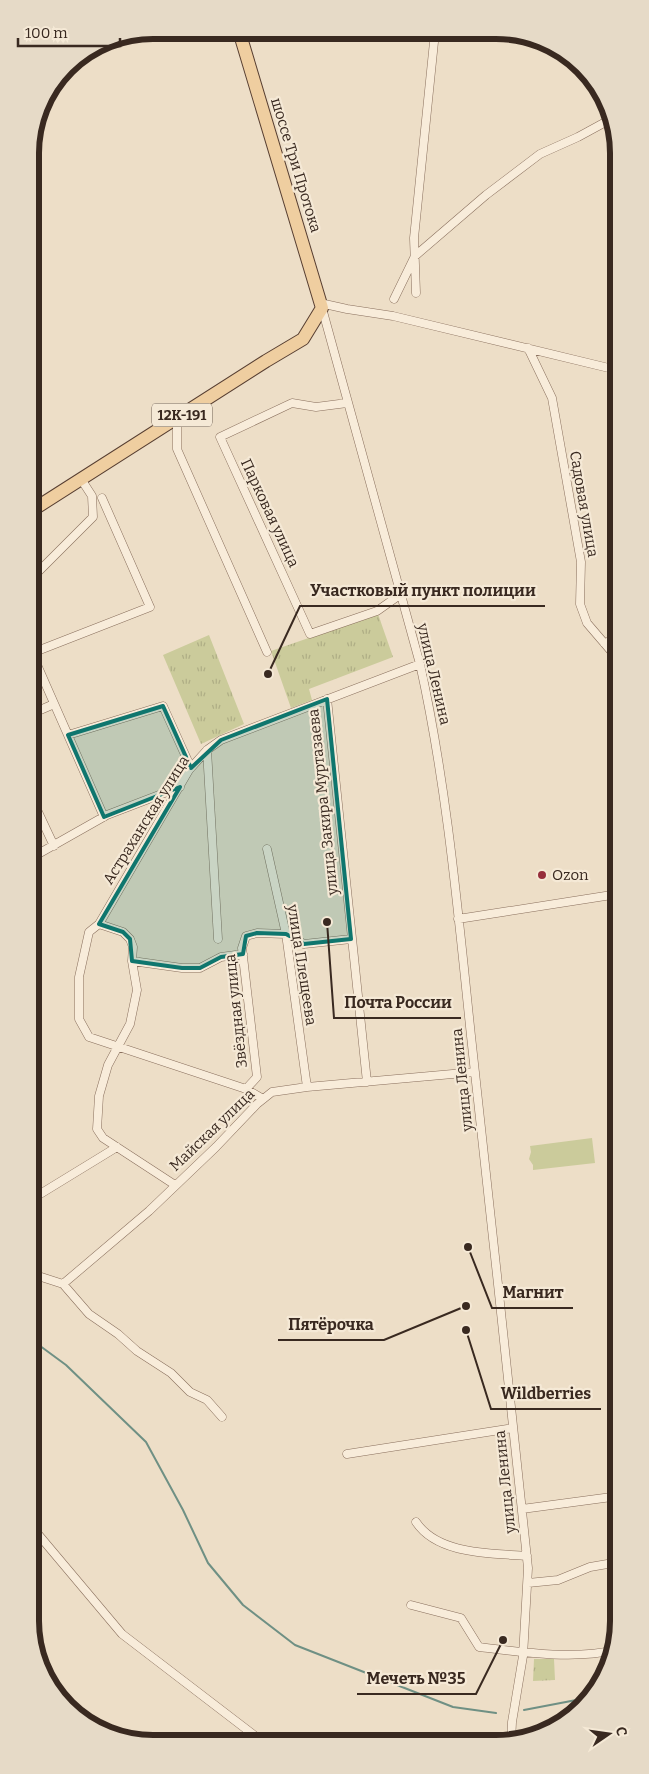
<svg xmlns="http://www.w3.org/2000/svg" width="649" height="1774" font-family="Bitter,serif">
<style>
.park{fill:url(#park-tufts)}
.garden{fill:#cbcb9b}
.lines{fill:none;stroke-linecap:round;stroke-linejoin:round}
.stream{stroke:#6f9084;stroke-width:2}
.minor-casing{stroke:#896f5d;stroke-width:9}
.primary-casing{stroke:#573e31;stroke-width:14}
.minor{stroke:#f8ecda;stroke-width:8}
.primary{stroke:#efcea0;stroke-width:12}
.marked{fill:#0f766e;fill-opacity:0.2;stroke:#0f766e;stroke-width:4;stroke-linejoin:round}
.poi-dot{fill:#962e3b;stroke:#f5e9d6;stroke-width:2}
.labels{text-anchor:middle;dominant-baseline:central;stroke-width:4.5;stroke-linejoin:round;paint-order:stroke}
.shield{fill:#f5e9d6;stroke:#716357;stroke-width:1}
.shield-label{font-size:14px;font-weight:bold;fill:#392920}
.street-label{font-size:15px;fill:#392920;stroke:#f5e9d6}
.poi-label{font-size:15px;fill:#392920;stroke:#f5e9d6;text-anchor:start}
.rim{fill:none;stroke:#392920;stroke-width:6}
.leader{fill:none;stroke:#392920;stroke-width:2}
.callout-dot{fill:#392920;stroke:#f5e9d6;stroke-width:2}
.callout-label{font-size:16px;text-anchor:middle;font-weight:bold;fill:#392920;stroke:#f5e9d6;stroke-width:4.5;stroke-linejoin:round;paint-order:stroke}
</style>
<defs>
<pattern id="park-tufts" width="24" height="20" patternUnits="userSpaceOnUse" patternTransform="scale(1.25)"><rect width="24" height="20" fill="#cbcb9b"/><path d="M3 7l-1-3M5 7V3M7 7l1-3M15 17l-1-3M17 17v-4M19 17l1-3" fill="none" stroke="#afae85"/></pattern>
</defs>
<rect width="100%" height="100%" fill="#eddec7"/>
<path class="park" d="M378,614L393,657L309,689L312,700L291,708L271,651Z
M209,635L244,724L201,744L163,655Z
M534,1659H554L555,1680L533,1681Z"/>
<path class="garden" d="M592,1138L595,1163L533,1170V1165L529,1159L531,1152L530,1146Z"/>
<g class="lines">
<path class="stream" d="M32,1340L66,1365L146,1442L183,1510L208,1563L243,1605L295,1645L453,1707L496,1713
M524,1710L592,1697"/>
<g class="minor-casing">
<path id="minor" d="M416,293L414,238L435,32
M394,299L415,256L486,195L540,154L578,137L611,119
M320,303L347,309L393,316L617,370
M322,308L420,664C447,786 458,912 471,1036C491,1213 509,1391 528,1568L523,1656L512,1722L511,1742
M528,348L552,398L581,562L580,604L587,623L617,658
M347,403L316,407L292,403L220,437L310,634L377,611L401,594
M177,418V449L267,652
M31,579L93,517L92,496L81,479
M604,643L617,639
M31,651L104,817
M32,653L150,607L102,498
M327,699L367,1082
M31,714L54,704
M68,735L163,706L191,768
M207,750L218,939
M31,797L54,846
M267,849L286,934L307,1087
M31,858L107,815L180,787
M458,919L618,894
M99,924L123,932L130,939L133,947L132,961L137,990L130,1024L108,1065L99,1096L97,1129L103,1138L175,1185
M132,961L182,968H200L221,957L243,954
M246,1089L257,1077L242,948L246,936L257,933L286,934L304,944L351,939
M263,1099L246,1089L89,1037L79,1019V977L89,932L99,924L189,770L207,750L221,740L420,664
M32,1199L117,1147
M32,1274L63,1284L89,1314L118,1334L137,1351L171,1373L190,1392L207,1400L222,1417
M63,1284L149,1211L216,1147L257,1104L272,1092L307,1087L475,1072
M347,1454L513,1428
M522,1509L619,1496
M416,1522C438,1555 491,1553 527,1556
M32,1527L122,1634L263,1742
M528,1583L558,1580L590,1567L619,1562
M411,1605L461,1618L479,1647C520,1652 575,1660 614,1650
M475,1742L511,1739"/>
</g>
<g class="primary-casing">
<path id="primary" d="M31,511L266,361L303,339L322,308L239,31"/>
</g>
<use href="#minor" class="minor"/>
<use href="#primary" class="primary"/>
</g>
<path class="marked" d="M327,699L351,939L304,944L286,934L257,933L246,936L243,954L221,957L200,968H182L132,961L130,939L123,932L99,924L180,787L104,817L68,735L163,706L191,768L221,740Z"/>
<circle class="poi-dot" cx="542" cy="875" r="5"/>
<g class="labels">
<rect class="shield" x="152" y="403.5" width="60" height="23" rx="4"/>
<g class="shield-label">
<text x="182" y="415">12К-191</text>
</g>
<g class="street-label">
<text transform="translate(296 165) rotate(73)">шоссе Три Протока</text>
<text transform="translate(584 504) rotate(80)">Садовая улица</text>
<text transform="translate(270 513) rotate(65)">Парковая улица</text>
<text transform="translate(434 674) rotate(77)">улица Ленина</text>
<text transform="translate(323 802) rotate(-96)">улица Закира Муртазаева</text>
<text transform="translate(146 820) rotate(-58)">Астраханская улица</text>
<text transform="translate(302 965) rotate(81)">улица Плещеева</text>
<text transform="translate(236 1011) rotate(-96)">Звёздная улица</text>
<text transform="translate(462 1080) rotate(-96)">улица Ленина</text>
<text transform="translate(212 1130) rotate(-44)">Майская улица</text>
<text transform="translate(505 1482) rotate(-96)">улица Ленина</text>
</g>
<g class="poi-label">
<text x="552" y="875">Ozon</text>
</g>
</g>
<path d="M0 0H649V1774H0ZM153 39H496A114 114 0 0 1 610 153V1621A114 114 0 0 1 496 1735H153A114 114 0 0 1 39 1621V153A114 114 0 0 1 153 39Z" fill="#e6dac7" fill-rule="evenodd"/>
<path class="rim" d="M153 39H496A114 114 0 0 1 610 153V1621A114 114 0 0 1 496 1735H153A114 114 0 0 1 39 1621V153A114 114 0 0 1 153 39Z"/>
<path class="leader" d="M268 674L300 606H545M327 922L334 1018H461M468 1247L492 1308H573M466 1306L384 1340H278M466 1330L491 1409H601M503 1640L476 1694H357"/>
<g class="callout-dot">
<circle cx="268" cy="674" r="5"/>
<circle cx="327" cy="922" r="5"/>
<circle cx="468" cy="1247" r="5"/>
<circle cx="466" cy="1306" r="5"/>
<circle cx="466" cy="1330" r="5"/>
<circle cx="503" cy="1640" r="5"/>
</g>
<g class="callout-label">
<text x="423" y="596">Участковый пункт полиции</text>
<text x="398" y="1008">Почта России</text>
<text x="533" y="1298">Магнит</text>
<text x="331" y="1330">Пятёрочка</text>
<text x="546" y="1399">Wildberries</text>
<text x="416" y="1684">Мечеть №35</text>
</g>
<g transform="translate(609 1734) rotate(77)" stroke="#f5e9d6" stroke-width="4" paint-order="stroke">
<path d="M0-4L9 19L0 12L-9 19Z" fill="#392920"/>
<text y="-8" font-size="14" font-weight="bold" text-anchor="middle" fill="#392920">С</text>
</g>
<path d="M18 38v8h102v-8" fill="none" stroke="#392920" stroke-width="2.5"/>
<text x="25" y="38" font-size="15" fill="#392920" stroke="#f5e9d6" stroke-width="4" paint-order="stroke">100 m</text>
</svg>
